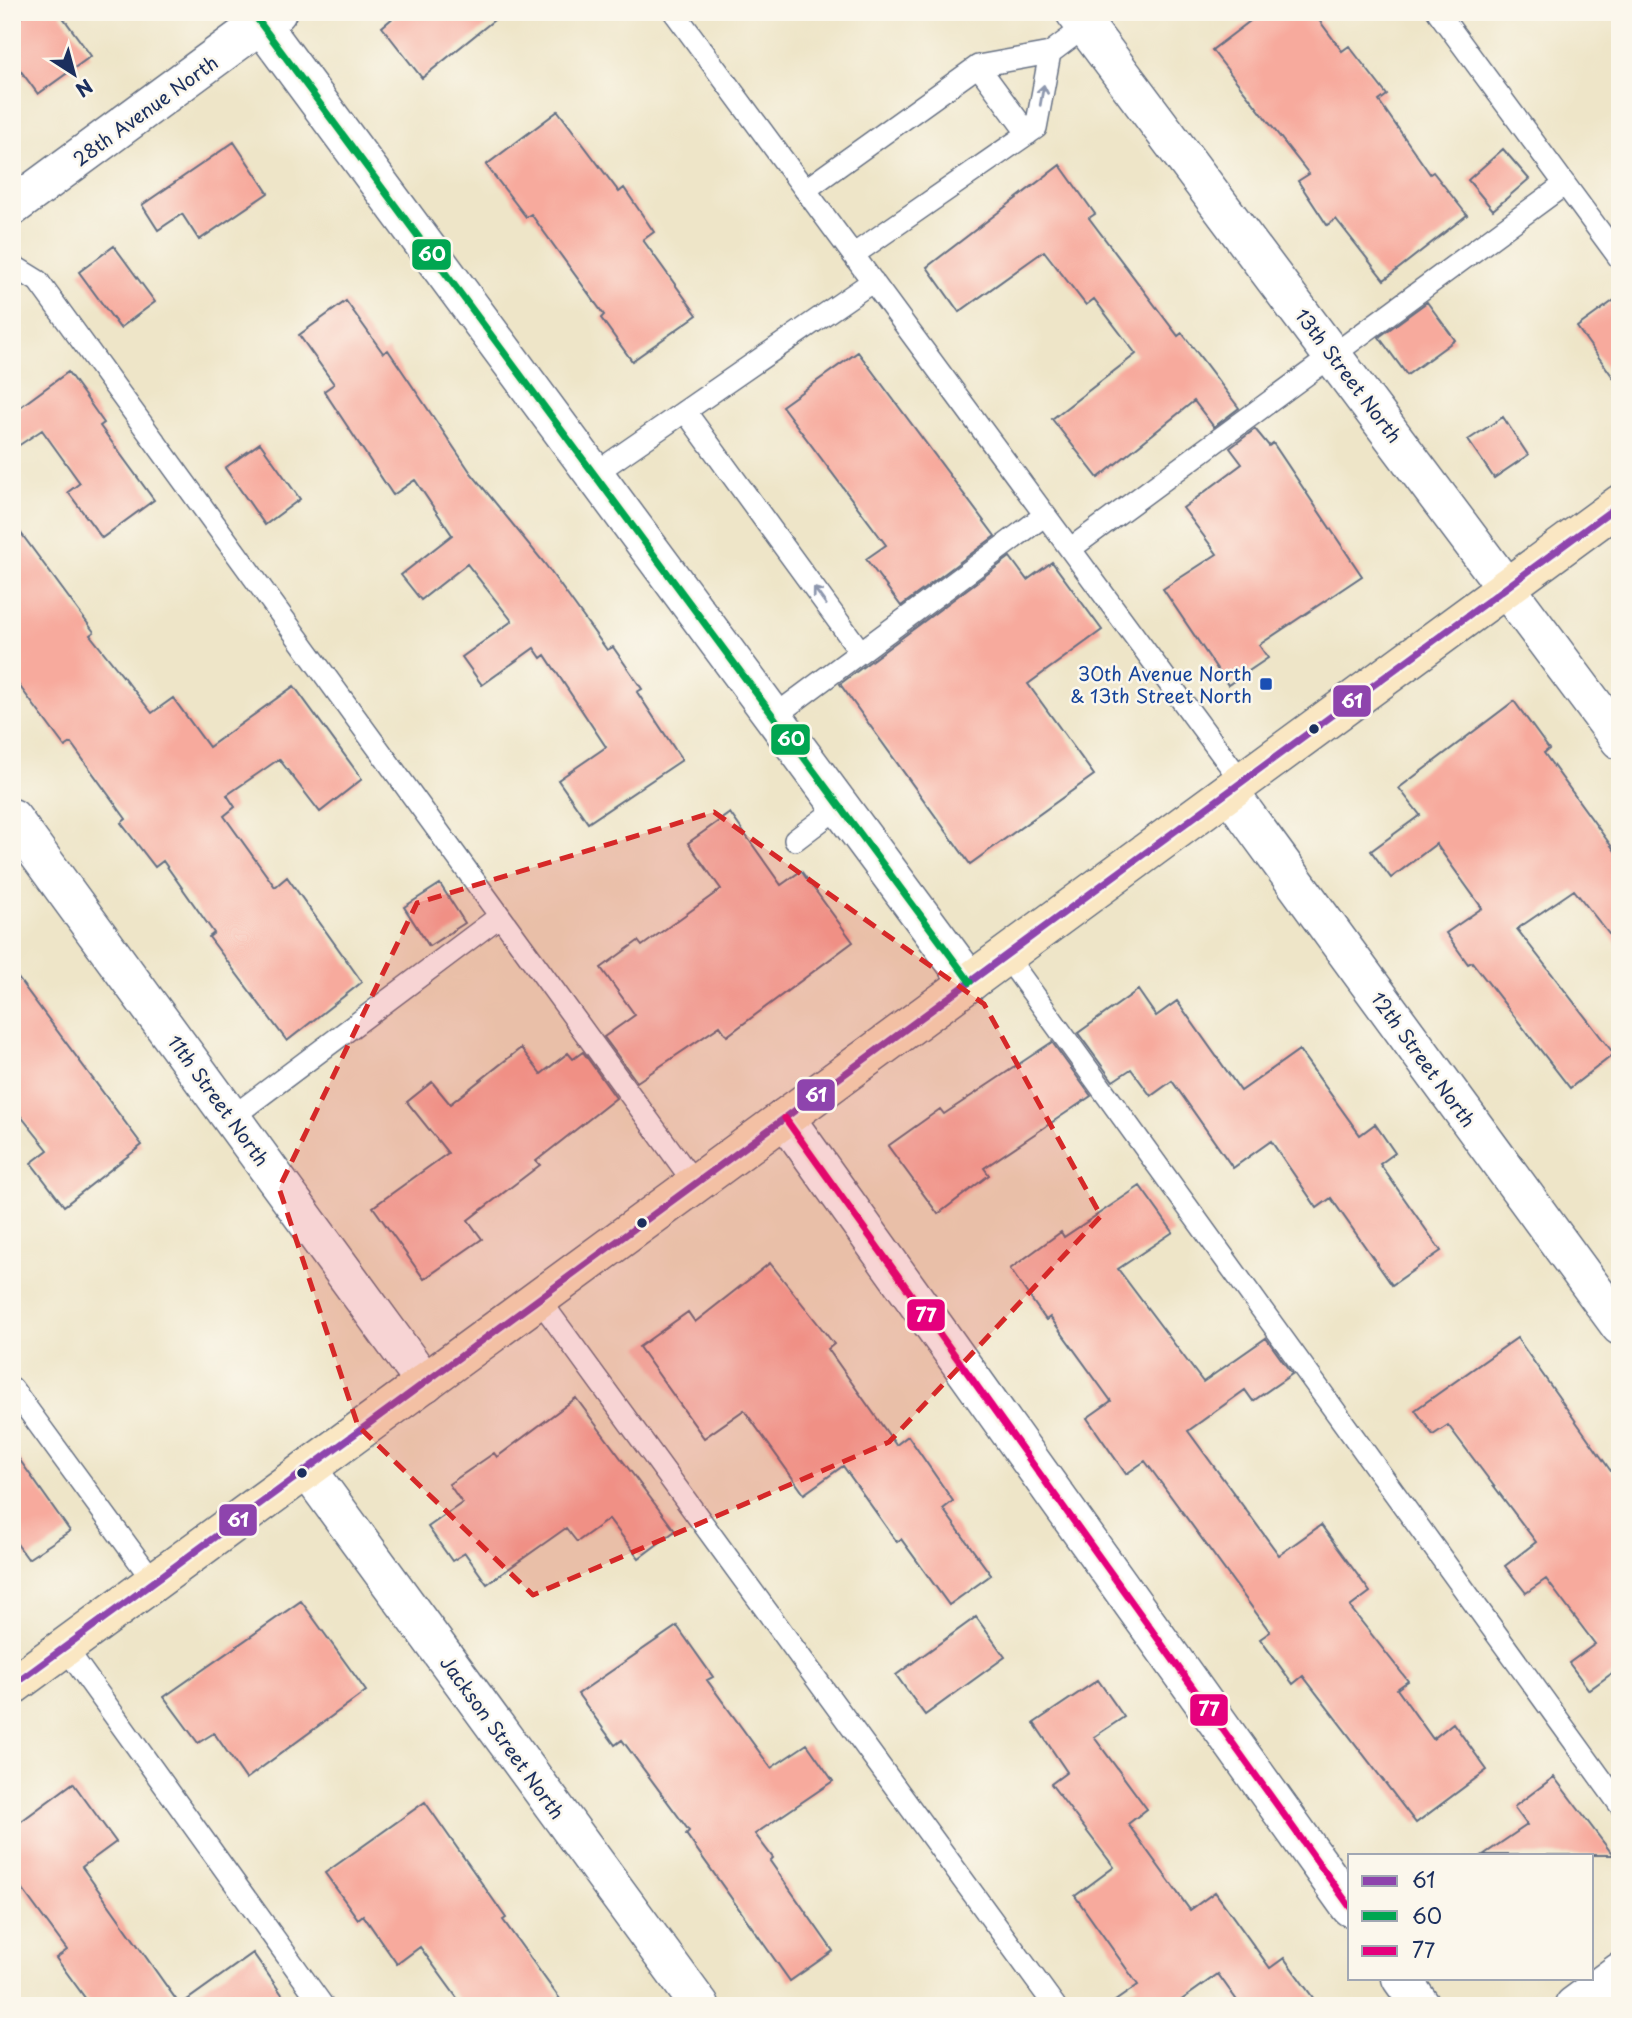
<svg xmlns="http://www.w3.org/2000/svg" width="1632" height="2018" font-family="'Playpen Sans',sans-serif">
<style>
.building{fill:#f7aa9d}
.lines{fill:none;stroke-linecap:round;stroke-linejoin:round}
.lane-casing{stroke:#656f83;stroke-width:24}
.street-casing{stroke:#656f83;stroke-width:41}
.secondary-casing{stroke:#656f83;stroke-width:41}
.lane{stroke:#fff;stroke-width:21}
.street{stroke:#fff;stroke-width:38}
.secondary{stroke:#fae7c3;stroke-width:38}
.bus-1-casing{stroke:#fbf7ec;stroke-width:12}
.bus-2-casing{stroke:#fbf7ec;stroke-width:12}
.bus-3-casing{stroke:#fbf7ec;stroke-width:12}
.bus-1{stroke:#8e44ad;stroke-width:7}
.bus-2{stroke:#00a651;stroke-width:7}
.bus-3{stroke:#e5007d;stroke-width:7}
.oneway{stroke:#8d97ae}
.marked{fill:#d62828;fill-opacity:0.2;stroke:#d62828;stroke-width:5;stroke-dasharray:14 9;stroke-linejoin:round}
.transit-dot{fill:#1a4fb4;stroke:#fbf7ec;stroke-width:2.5}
.bus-dot{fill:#1b2f5e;stroke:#fbf7ec;stroke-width:2.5}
.labels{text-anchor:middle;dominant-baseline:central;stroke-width:5;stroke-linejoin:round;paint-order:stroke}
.street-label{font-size:19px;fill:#1b2f5e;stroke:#fbf7ec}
.transit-label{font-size:19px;fill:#164399;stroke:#fbf7ec;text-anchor:end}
.line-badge{stroke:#fbf7ec;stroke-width:2.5}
.badge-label{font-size:19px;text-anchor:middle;font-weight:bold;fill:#fff}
</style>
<rect width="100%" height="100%" fill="#fbf7ec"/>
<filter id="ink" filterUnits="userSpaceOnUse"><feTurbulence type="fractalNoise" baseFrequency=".0143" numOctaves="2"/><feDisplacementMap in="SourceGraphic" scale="14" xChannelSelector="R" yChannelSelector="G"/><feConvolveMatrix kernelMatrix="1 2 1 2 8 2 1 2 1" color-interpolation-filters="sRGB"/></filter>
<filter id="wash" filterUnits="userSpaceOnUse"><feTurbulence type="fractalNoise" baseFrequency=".00686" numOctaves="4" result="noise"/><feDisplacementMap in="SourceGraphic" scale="28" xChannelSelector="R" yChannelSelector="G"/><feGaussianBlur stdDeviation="1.57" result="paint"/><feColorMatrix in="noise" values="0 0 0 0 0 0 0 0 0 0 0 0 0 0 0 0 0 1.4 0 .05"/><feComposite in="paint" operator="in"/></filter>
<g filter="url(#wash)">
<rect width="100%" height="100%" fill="#eee5c8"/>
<g id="blocks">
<path class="building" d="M28,12H59L91,56L38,94L12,59V24Z
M400,12H504L422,78L382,27Z
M1262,12H1313L1342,51L1349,46L1387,95L1379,101L1430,174L1433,172L1467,215L1384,280L1336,219L1327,225L1298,181L1309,174L1212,50Z
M558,111L619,192L624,188L654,232L643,240L697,315L632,361L601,318L604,315L531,214L526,217L486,165Z
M234,142L268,193L199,240L182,214L158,230L142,205Z
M1503,149L1529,179L1493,210L1468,180Z
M1060,165L1095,214L1089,218L1178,336L1182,333L1239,408L1214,427L1194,401L1098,478L1052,419L1136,354L1094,299L1086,305L1044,251L959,312L927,267Z
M114,246L155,302L120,328L79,272Z
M1620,296V387L1577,327Z
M346,301L383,353L388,350L471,473L545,564L607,650L613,647L642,689L637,692L682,760L588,823L558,780L606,747L545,655L541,658L534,648L482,685L462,657L512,621L467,564L421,600L401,575L452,535L415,480L393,495L324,391L334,384L299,335Z
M1427,302L1455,340L1407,375L1379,337Z
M858,352L995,536L901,606L866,559L886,545L782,406Z
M68,372L104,423L100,426L154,500L102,538L68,492L80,483L42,430L12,450V413Z
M1503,417L1528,455L1494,478L1468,440Z
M1255,429L1269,446L1273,443L1362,576L1259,645L1268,658L1228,685L1163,589L1217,554L1183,508L1242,464L1230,448Z
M260,443L300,499L265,525L225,468Z
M12,521L94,632L90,635L152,713L173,698L209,747L294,686L362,779L320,812L279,759L227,795L235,807L224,816L275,887L287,877L362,982L287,1041L209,937L214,933L163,861L155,867L121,823L126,819L71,743L65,747L12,676Z
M1010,557L1027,580L1052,562L1102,630L1028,684L1094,775L970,864L840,684Z
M1514,701L1549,749L1544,753L1620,858V948L1574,890L1517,929L1614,1054L1570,1088L1472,962L1468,964L1446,933L1482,908L1436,844L1391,878L1371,851L1420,815L1399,788Z
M730,813L781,885L801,871L853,942L727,1036L720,1026L637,1082L604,1037L635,1015L601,968L638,941L642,946L721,889L688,843Z
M440,884L465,923L429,946L404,907Z
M12,970L142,1145L64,1206L31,1163L48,1150L12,1105Z
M1138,990L1156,1016L1177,1001L1241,1091L1299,1050L1360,1135L1375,1124L1395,1153L1380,1164L1441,1251L1392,1285L1331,1198L1317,1208L1271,1141L1233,1168L1172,1081L1151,1096L1131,1069L1113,1081L1078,1033Z
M1052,1042L1091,1096L984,1168L989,1175L938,1214L888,1146L940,1109L944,1114Z
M521,1048L541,1074L568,1053L573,1059L583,1052L616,1098L536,1161L540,1165L468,1220L482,1239L424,1279L373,1207L448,1153L407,1102L432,1082L450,1104Z
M1140,1186L1173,1232L1118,1269L1203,1382L1266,1338L1292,1374L1253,1401L1245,1390L1188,1431L1279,1555L1321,1525L1370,1592L1350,1607L1408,1681L1397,1689L1433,1739L1453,1723L1487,1770L1416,1823L1303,1676L1293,1684L1260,1639L1270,1632L1145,1461L1126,1474L1087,1418L1111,1401L1050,1317L1046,1320L1010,1269L1061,1232L1064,1237Z
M770,1263L834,1344L828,1349L896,1445L908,1436L953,1501L943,1509L991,1575L949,1605L901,1539L897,1542L843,1466L804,1494L744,1410L704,1438L639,1347L688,1312L695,1322Z
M1517,1338L1620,1484V1677L1615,1671L1589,1690L1569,1663L1595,1644L1546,1579L1526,1593L1505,1566L1536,1542L1448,1425L1433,1435L1415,1410Z
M576,1398L675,1531L639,1558L609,1519L577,1542L566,1528L487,1584L465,1553L452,1561L428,1527L462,1503L449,1484L494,1453L497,1457Z
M12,1449L70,1531L28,1559L12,1537Z
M301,1601L366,1691L246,1779L214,1733L198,1743L164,1697Z
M976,1617L1005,1657L925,1715L896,1675Z
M677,1626L713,1677L707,1680L771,1768L807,1744L833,1781L755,1834L773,1858L770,1861L833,1951L790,1981L686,1834L689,1831L622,1740L615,1745L578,1694Z
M1098,1680L1124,1717L1094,1737L1147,1809L1128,1824L1190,1910L1215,1892L1270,1968L1284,1958L1319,2006H1241L1218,1974L1173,2006H1108L1138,1985L1075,1896L1114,1867L1051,1784L1067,1772L1034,1723Z
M1554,1777L1613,1855H1483L1527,1825L1514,1807Z
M73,1783L116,1842L82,1867L180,2005L253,1953L290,2006H91L56,1958L67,1950L12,1875V1828Z
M425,1802L506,1918L503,1920L565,2006H463L420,1947L397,1964L363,1915L358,1919L325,1873Z"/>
</g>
</g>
<g filter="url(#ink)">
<use href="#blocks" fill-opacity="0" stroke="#656f83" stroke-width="2"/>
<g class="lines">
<g class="lane-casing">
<path id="lane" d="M674,12L1242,782
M1438,12L1620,259
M978,66L1028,134
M805,190L978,66L1050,53L1086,26
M853,255L1036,128L1050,53
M12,265L38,281L695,1184
M685,411L860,651
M594,474L873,281
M1070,549L1565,184
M773,717L1045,515
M795,840L840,806
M1006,956L1620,1805
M231,1118L500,916
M539,1299L1055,2006
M12,1388L154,1582
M65,1647L323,2006"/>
</g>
<g class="street-casing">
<path id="street" d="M252,12L970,982
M1075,12L1620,740
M12,207L277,12
M1229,792L1620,1326
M12,818L425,1383
M785,1118L1350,1907
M307,1469L700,2006
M1401,1978L1421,2006
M1574,2006L1620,1972"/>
</g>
<g class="secondary-casing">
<path id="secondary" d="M12,1686L1620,504"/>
</g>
<use href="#lane" class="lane"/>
<use href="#street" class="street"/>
<use href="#secondary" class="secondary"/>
<g class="bus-1-casing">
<path id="bus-1" d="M12,1686L1620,504"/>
</g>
<g class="bus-2-casing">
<path id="bus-2" d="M252,12L970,982"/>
</g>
<g class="bus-3-casing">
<path id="bus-3" d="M785,1118L1350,1907"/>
</g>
<use href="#bus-1" class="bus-1"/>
<use href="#bus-2" class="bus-2"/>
<use href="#bus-3" class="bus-3"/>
</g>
<defs><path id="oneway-shaft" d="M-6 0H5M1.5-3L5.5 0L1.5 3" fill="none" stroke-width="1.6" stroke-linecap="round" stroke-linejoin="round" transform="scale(1.75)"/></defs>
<g class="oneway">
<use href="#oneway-shaft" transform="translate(1042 95) rotate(-80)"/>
<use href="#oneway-shaft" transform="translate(820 596) rotate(-126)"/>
</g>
</g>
<path class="marked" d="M714,812L984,1004L1101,1216L889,1442L533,1595L358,1426L279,1188L417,903Z"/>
<rect class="transit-dot" x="1259" y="677" width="14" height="14" rx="3.5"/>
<g class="bus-dot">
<circle cx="1314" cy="729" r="6"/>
<circle cx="642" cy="1223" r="6"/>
<circle cx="302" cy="1473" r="6"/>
</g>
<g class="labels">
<g class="street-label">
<text transform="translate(145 110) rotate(-36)">28th Avenue North</text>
<text transform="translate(1349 375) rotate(53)">13th Street North</text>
<text transform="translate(1424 1059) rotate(54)">12th Street North</text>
<text transform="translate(219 1100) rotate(54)">11th Street North</text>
<text transform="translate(503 1737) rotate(54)">Jackson Street North</text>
</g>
<g class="transit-label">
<text x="1252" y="673">30th Avenue North<tspan x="1252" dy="22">&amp; 13th Street North</tspan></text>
</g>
</g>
<g class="line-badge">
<rect x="411" y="238" width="41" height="33" rx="7" fill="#00a651"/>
<rect x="1332" y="684" width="40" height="34" rx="7" fill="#8e44ad"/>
<rect x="770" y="723" width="41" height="33" rx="7" fill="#00a651"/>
<rect x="796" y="1078" width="40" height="34" rx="7" fill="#8e44ad"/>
<rect x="906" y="1298" width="40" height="34" rx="7" fill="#e5007d"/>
<rect x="218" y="1503" width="40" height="34" rx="7" fill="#8e44ad"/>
<rect x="1189" y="1693" width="40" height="34" rx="7" fill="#e5007d"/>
</g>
<g class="badge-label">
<text x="432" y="261">60</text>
<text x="1352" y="708">61</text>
<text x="791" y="746">60</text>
<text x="816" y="1102">61</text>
<text x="926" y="1322">77</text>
<text x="238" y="1527">61</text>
<text x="1209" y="1716">77</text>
</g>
<rect width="1632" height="2018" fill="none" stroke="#fbf7ec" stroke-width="42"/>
<rect x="1348" y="1854" width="245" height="126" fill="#fbf7ec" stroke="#a1a7b3" stroke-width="2"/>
<rect x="1362" y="1876" width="35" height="10" fill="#8e44ad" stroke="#a1a7b3" stroke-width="2"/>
<text x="1412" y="1888" font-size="21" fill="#1b2f5e">61</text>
<rect x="1362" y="1911" width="35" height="10" fill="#00a651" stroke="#a1a7b3" stroke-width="2"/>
<text x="1412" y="1924" font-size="21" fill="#1b2f5e">60</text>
<rect x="1362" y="1946" width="35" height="10" fill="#e5007d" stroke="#a1a7b3" stroke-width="2"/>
<text x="1412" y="1958" font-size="21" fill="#1b2f5e">77</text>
<g transform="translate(74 74) rotate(144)" stroke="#fbf7ec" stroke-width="5" paint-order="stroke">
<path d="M0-5L12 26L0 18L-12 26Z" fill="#1b2f5e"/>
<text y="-10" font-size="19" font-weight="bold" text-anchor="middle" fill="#1b2f5e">N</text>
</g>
</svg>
